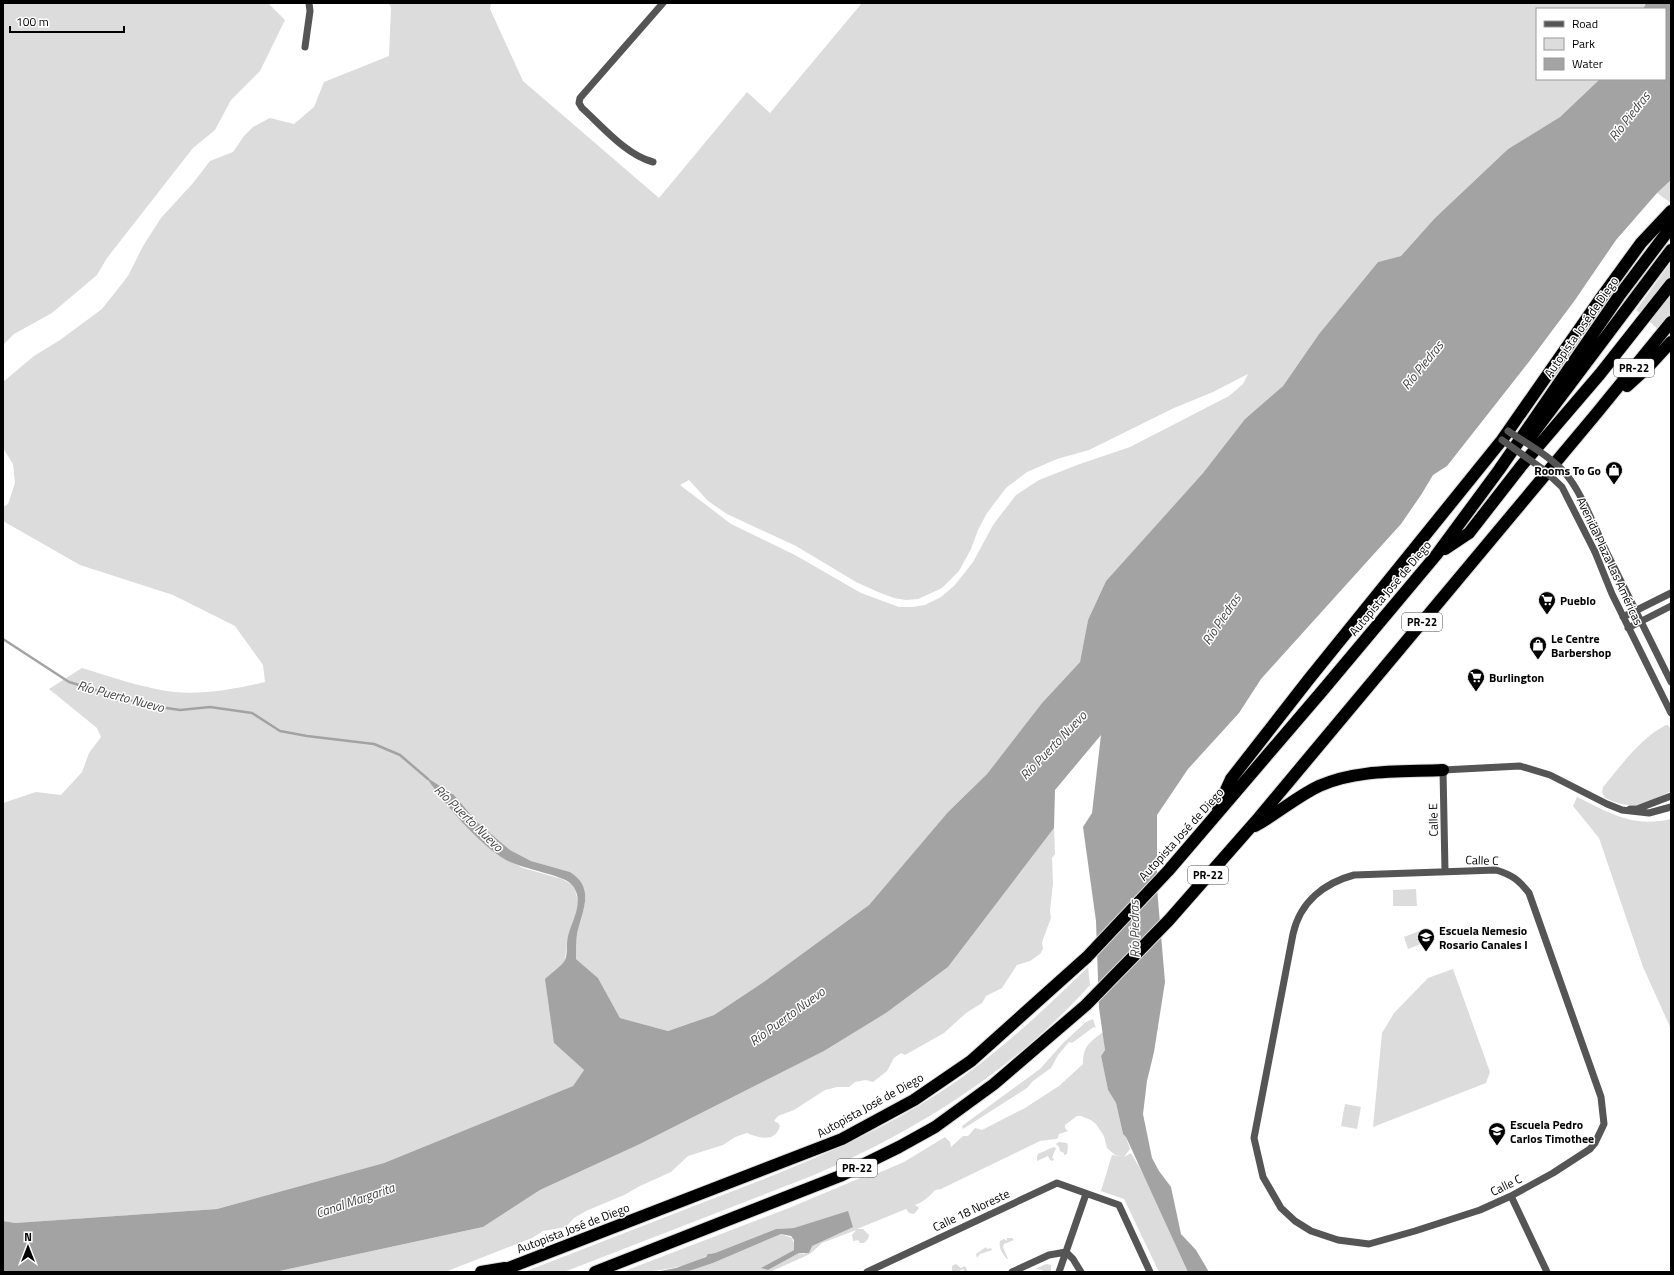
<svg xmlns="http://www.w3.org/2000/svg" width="1674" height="1275" font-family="'Titillium Web',sans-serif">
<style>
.green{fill:#dcdcdc;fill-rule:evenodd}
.water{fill:#a3a3a3}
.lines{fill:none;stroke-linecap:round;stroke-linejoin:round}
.stream{stroke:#a3a3a3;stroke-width:2.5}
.highway-casing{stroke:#dbdbdb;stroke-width:14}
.street{stroke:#555;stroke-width:7}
.highway{stroke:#000;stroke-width:12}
.street-bridge{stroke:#555;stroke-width:7}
.labels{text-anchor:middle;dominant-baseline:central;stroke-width:3;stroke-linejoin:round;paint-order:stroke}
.shield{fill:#fff;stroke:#4c4c4c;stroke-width:1}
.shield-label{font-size:11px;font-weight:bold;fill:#000}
.street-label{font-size:12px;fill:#000;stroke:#fff}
.poi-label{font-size:12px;font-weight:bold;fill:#000;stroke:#fff;text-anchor:start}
.water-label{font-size:13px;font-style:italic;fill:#444;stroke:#fff}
</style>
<rect width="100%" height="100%" fill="#fff"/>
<path class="green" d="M3,3H268L285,20L260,71L231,100L215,130L193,148L107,258L97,275L52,313L14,334L3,345Z
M389,3H491L490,9L523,81L659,198L747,92L770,113L862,3H1646L1643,9H1537V79H1600L1560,117L1508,149L1435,218L1401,256L1378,262L1319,334L1283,386L1245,419L1203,473L1106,581L1088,620L1080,662L1042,703L987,774L948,812L869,905L765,981L714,1015L668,1031L620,1018L598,978L576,959C576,951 576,942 577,934C582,911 596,888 570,872L531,861L510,850L477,822L454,795L427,778L438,793L477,837L496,854L523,868L562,879L571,884L575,890L578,901V910L568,936L554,1043L584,1070L573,1086L384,1163L217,1209L15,1223L3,1221V803L36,792L61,795L82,772L89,753L101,737L97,728L49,689L82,668C112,677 142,688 174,692C203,695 236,689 265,682L263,665L235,626L173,595L80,565L3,521V507L8,504L15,483L13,464L3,448V382L34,356L60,340L102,309L128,276L143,246L161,218L193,183L210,161L233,152L244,136L253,127L270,118L294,124L314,107L324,82L389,56L391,8ZM1248,374L1243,384L1229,396L1130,447L1077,465L1039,480L1016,495L993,525L973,562L955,585L941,597L925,605L912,607H899L861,593L795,555L731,524L680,485L689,480L708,501L727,514L796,546L856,582L878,592L894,598L906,600L918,599L942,588L959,571L971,549L978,530L987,513L1006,488L1027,472L1057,459L1089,450L1174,408L1213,392Z
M1671,180V203L1657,193Z
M1671,262V313L1658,329L1636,310Z
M1666,725H1668L1671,730V791C1644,805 1634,811 1605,798L1602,792L1603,787C1622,765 1639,739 1666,725Z
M1577,797C1610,813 1633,828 1671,819V1029L1643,967L1599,838L1573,806Z
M1054,828L1055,854L1052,858L1053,883L1050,911L1051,918L1042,942L1043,949L1040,954L1030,961L1017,965L1002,988L986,996L982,1003L966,1013L944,1033L905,1055L901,1053L894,1058L887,1071L873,1082L866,1080L855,1082L849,1087H837L825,1090L794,1110L778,1116L774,1121L778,1123L780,1126C775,1143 759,1138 747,1133L735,1137L723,1145L688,1156L671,1172L640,1186L624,1195L586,1211L574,1218L566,1227L543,1231L532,1238L445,1272H275L483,1227L540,1190L640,1144L824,1051L886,1013L948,967Z
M1416,889L1417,906H1393V890Z
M1422,930L1426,942L1408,949L1404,937Z
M1088,967L1090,985C1015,1069 917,1131 814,1175L564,1272H524C587,1248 649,1223 712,1199C791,1169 868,1139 939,1093C994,1057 1041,1013 1088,967Z
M1453,969L1490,1072L1486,1083L1373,1127L1382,1033L1394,1013L1428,978Z
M1093,1019L1096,1028L1094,1027L1091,1029L1072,1043L1069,1042L1058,1055L1051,1068L1033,1081L1027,1088L963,1129L962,1126L1040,1069L1063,1043L1086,1022Z
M1103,1032L1105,1050L1101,1056L1108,1090L1116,1103L1123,1134L1126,1137L1130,1149L1124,1157L1115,1155L1107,1148L1104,1136L1096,1124L1091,1120L1081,1116H1077L1065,1125V1128L1068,1131L1059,1134L1058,1138L1056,1139L1040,1141L941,1189L935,1190C929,1197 923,1202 915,1205L919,1208L914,1214L909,1213L906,1209L857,1229H863L869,1235L868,1239L864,1243H860L858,1240L853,1241L852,1235L856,1230L822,1243L810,1254L770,1272H686L713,1263L781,1234L792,1238L794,1243V1250L762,1268L768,1270L799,1253L805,1254L794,1228L776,1229L715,1253H711C705,1258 698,1260 691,1263C668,1271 646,1272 622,1272L789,1208L865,1176L863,1178L869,1177L904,1162L945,1137L950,1142L951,1147L963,1136H968L975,1128L982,1130L1025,1108L1059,1086L1083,1064C1083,1046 1089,1043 1103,1032Z
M1345,1104L1361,1107L1357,1129L1341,1126Z
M1059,1142L1067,1143L1068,1146L1067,1154L1064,1155V1153L1060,1151L1059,1147L1056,1144Z
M1055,1147L1056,1150H1055L1052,1158L1054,1159L1053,1161L1050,1160L1048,1156L1037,1161V1156L1039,1153C1045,1152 1049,1148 1055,1147Z
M1131,1153L1142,1172L1190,1272H1159L1124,1199L1101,1191L1112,1155L1124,1157Z
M1007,1238H1012L1014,1240L1004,1244L1003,1247L1008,1259H1007C1003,1254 998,1248 1000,1241L1004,1239L1007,1241Z
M986,1247L987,1249L991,1248L992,1250L980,1254L977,1258L976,1254Z
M956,1264L961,1268L965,1266L968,1272H965L963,1269L957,1272H952V1266Z
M1046,1264L1051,1265V1272H1043L1042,1270L1035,1269Z"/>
<path class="water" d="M1646,3H1671V180L1657,193L1616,240L1575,300L1528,363L1447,466L1433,475L1421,495L1401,524L1261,679L1239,713L1188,769L1157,815V888L1165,982L1154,1052L1147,1081L1143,1114L1152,1158L1159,1171L1171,1187L1181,1234L1196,1250L1209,1272H1188L1126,1137L1123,1134L1116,1103L1108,1090L1101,1056L1105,1050L1099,1008L1096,921L1083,827L1092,813L1101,735L1055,790L1054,828L948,967L886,1013L824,1051L640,1144L540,1190L483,1227L275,1272H3V1221L15,1223L217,1209L384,1163L573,1086L584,1070L554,1043L545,979C549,975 562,966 565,960C568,954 566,944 568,936C572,920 586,900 571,884C563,875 522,869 506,860C478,844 445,804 426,777L454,795L477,822L510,850L531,861L570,872C596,888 582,911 577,934C576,942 576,951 576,959L598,978L620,1018L668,1031L714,1015L765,981L869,905L948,812L987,774L1042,703L1080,662L1088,620L1106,581L1203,473L1245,419L1283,386L1319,334L1378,262L1401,256L1435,218L1508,149L1560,117L1600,79H1665V9H1643Z
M848,1211L853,1227L812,1246L809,1253H799L768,1270L761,1268L794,1250V1240L791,1236L781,1234L713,1263L686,1272H655L676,1268L706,1257L708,1254L715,1253L776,1229L794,1228Z"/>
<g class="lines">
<path class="stream" d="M3,639L69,682L146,705L180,710L210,707L252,713L280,731L307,736L374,744L400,755L428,779"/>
<g class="highway-casing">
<path id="highway" d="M1627,386L1649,366L1671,342
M1529,439L1671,250
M1445,549L1469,533L1522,465L1600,374L1671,284
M1218,808L1231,779L1309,679L1502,440L1601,298L1641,243L1671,211
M1255,826C1277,814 1296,797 1319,786C1357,769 1402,772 1443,770
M481,1272L505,1268
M498,1272L842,1139L914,1100L971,1061L1087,957L1168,871L1323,690L1437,554L1499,470L1619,296L1671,227
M595,1272L840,1176L899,1147L935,1127L994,1084L1086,1005L1169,920L1256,821L1596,414L1671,322"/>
</g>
<path class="street" d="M305,47L310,11L309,3
M653,162C626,155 602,126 582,108L579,103L580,98L663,3
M1605,549L1671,682
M1595,552L1612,594L1671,713
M1623,617L1671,593
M1628,628L1671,606
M1630,809H1637L1671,796
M1496,870C1512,875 1518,879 1529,893L1601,1097L1604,1124L1595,1143L1590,1149L1553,1173L1511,1196L1480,1210L1415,1231L1369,1244L1338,1240L1311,1231L1295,1221L1281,1208L1263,1177L1254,1138L1293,934C1300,902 1324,883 1354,875Z
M1445,871L1443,770L1520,766L1550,775L1607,804L1622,810L1649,813L1671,807
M1511,1196L1547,1272
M867,1272L1057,1183L1119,1205L1150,1272
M1012,1272L1049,1255L1066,1252L1073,1259L1081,1272
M1059,1272L1086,1194"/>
<use href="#highway" class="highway"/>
<path class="street-bridge" d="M1508,431C1527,444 1550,456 1565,473C1581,491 1594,526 1605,549
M1502,440L1544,470L1562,487L1595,552"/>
</g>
<defs>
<g id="shop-pin" transform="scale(0.9)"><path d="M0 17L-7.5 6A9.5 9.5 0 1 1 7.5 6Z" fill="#000" stroke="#fff"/><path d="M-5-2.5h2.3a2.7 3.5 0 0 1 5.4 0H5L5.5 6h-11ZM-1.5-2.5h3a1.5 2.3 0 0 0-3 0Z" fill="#fff"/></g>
<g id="supermarket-pin" transform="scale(0.9)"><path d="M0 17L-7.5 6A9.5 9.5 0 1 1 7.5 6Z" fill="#000" stroke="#fff"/><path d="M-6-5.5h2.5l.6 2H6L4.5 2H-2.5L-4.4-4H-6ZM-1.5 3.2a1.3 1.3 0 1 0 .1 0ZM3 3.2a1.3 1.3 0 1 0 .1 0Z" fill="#fff"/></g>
<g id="school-pin" transform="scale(0.9)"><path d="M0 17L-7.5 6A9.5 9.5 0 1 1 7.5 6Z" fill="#000" stroke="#fff"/><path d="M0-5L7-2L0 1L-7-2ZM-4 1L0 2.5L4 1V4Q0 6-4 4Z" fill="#fff"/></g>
</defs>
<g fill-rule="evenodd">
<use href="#shop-pin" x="1614" y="470"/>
<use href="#supermarket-pin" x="1547" y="600"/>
<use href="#shop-pin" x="1538" y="645"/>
<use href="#supermarket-pin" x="1476" y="677"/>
<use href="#school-pin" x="1426" y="937"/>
<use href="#school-pin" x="1497" y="1131"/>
</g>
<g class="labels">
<g class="shield">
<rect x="1614" y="359" width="40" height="18" rx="3"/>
<rect x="1402" y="613" width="40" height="18" rx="3"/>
<rect x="1188" y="866" width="40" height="18" rx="3"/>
<rect x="837" y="1159" width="40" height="18" rx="3"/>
</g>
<g class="shield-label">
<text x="1634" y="368">PR-22</text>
<text x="1422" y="622">PR-22</text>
<text x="1208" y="875">PR-22</text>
<text x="857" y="1168">PR-22</text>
</g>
<g class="street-label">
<text transform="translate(1581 327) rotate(-55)">Autopista José de Diego</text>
<text transform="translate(1610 561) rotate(65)">Avenida Plaza Las Américas</text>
<text transform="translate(1390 588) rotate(-50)">Autopista José de Diego</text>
<text transform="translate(1433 820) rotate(-91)">Calle E</text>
<text transform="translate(1181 834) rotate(-48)">Autopista José de Diego</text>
<text transform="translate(1482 860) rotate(2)">Calle C</text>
<text transform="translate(870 1105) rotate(-29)">Autopista José de Diego</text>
<text transform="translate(1506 1185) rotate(-26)">Calle C</text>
<text transform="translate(971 1210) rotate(-25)">Calle 18 Noreste</text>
<text transform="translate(573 1228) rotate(-21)">Autopista José de Diego</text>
</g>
<g class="poi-label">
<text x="1601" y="470" text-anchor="end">Rooms To Go</text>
<text x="1560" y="600">Pueblo</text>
<text x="1551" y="638">Le Centre<tspan x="1551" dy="14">Barbershop</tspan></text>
<text x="1489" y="677">Burlington</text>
<text x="1439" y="930">Escuela Nemesio<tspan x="1439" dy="14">Rosario Canales I</tspan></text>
<text x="1510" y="1124">Escuela Pedro<tspan x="1510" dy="14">Carlos Timothee</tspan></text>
</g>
<g class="water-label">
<text transform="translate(1629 116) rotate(-52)">Río Piedras</text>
<text transform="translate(1422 365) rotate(-51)">Río Piedras</text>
<text transform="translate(1221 619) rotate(-56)">Río Piedras</text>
<text transform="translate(121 696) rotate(15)">Río Puerto Nuevo</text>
<text transform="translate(1053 745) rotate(-46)">Río Puerto Nuevo</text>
<text transform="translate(469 818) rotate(44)">Río Puerto Nuevo</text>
<text transform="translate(1134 929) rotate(-91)">Río Piedras</text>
<text transform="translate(787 1016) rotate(-36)">Río Puerto Nuevo</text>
<text transform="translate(355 1200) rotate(-19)">Canal Margarita</text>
</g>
</g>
<rect width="1674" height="1275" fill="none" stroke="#000000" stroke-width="8"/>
<rect x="1536" y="8" width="130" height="72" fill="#ffffff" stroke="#999999"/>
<rect x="1544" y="21" width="20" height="6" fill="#555555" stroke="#999999"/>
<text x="1572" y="28" font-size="12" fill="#000000">Road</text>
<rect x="1544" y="38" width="20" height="12" fill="#dcdcdc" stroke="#999999"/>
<text x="1572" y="48" font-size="12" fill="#000000">Park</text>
<rect x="1544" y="58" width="20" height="12" fill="#a3a3a3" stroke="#999999"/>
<text x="1572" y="68" font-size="12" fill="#000000">Water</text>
<g transform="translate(28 1247)" stroke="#ffffff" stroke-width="3" paint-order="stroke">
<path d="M0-3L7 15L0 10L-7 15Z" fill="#000000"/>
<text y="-6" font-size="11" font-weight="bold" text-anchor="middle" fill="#000000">N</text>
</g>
<path d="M10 26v6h114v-6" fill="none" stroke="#000000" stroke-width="2"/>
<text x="16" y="26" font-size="12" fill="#000000" stroke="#ffffff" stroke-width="3" paint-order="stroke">100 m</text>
</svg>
